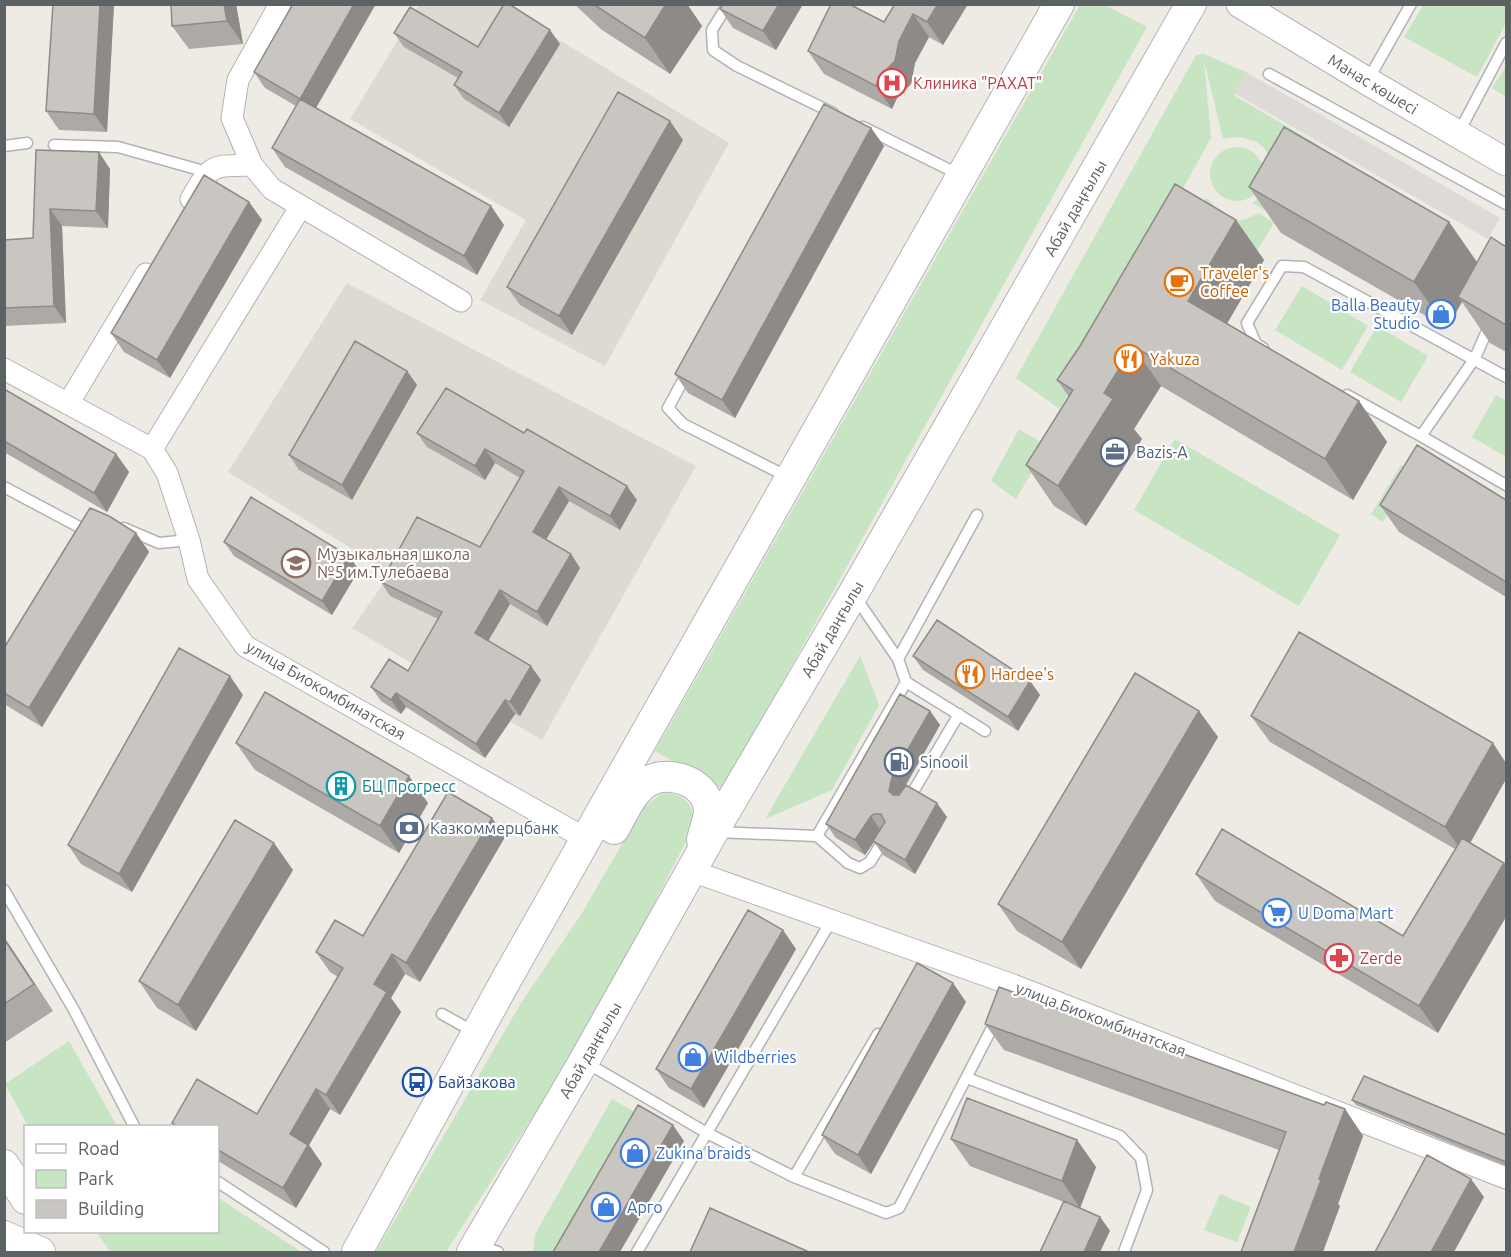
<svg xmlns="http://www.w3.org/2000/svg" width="1511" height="1257" font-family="Ubuntu,sans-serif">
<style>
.industrial{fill:#dddad7}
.education{fill:#dedad2}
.green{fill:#c7e5c2}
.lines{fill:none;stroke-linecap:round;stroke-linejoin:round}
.service-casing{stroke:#b0b3b6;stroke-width:13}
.minor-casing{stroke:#b0b3b6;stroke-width:23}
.tertiary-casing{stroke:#b0b3b6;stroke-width:29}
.secondary-casing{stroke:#b1b5b9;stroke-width:32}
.service{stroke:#fff;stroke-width:10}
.minor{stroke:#fff;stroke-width:21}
.tertiary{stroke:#fff;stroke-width:27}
.secondary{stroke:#fff;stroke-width:30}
.wall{fill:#ada9a6}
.shaded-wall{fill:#8d8a87}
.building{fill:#c9c5c1;stroke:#8d8a87;stroke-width:1.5}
.labels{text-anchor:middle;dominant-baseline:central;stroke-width:4.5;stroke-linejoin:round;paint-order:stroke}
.health-label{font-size:16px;fill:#be3a42;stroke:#fff;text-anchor:start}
.street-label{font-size:16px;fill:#5c6164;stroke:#fff}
.food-label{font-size:16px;fill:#c56008;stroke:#fff;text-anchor:start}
.shop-label{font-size:16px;fill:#366cbe;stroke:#fff;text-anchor:start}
.service-label{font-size:16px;fill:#4e5e75;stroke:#fff;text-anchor:start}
.education-label{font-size:16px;fill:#785e54;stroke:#fff;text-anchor:start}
.culture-label{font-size:16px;fill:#0d838f;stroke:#fff;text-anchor:start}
.transit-label{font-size:16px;fill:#164399;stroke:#fff;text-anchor:start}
</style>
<rect width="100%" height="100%" fill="#eeeae4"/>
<path class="industrial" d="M1246,72L1500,218L1488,239L1234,93Z"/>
<path class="education" d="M419,5H502L729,143L605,366L480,300L526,220L350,119Z
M347,283L696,466L542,740L352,628L391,573L228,472Z"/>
<path class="green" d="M1424,4L1506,5V23L1477,77L1404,37Z
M1080,5H1105L1147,27L723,789L655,751Z
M1204,54L1246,72L1234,93L1235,96L1317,144L1277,218L1253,203C1262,195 1264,190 1267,179C1268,173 1271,166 1270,160C1265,139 1241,135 1223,139L1204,60L1211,138L1060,409L1016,378L1196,55Z
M1506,67V97L1492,88Z
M1210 174a27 27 0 1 1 54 0a27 27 0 1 1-54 0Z
M1205,199H1208L1223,214L1241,221L1259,213L1274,223L1255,254L1178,246Z
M1302,286L1368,326L1342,370L1275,330Z
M1377,326L1428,356L1401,402L1350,372Z
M1496,395L1506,401V457L1472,437Z
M1019,429L1047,446L1016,499L991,481Z
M1175,439L1340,535L1299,606L1134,510Z
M1401,465L1413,473L1383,522L1371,514Z
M860,656L879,705L832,790L765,819Z
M671,793C690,800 693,806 694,826L631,948L545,1097L446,1252H376L521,1003L582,913L643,808L661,794Z
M69,1041L117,1126H28L5,1084Z
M612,1099L650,1121L574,1252H533L535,1234Z
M1220,1194L1251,1207L1237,1242L1204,1230Z
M218,1198L302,1252H110L97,1232H218Z"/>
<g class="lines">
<g class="service-casing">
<path id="service" d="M728,4L712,30L713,50L737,66L833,113
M1269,74L1506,204
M1368,80L1411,4
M863,127L960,175
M1458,134L1506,43
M54,145L118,147L207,172
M4,146L27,143
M1490,324L1475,358L1421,436L1506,485
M1263,348L1256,344L1247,323L1282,266L1304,267L1506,377
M687,373L668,408L683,424L788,477
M1347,395L1421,436
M4,487L83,529L80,535
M124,528L159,543L189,540
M898,659L977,515
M906,682L985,731
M907,802L959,714
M716,832L817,836L906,682L898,659L856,598
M817,836L848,863L860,868L870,862L885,838
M4,890L74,1010L134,1126
M442,1014L474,1032
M585,1062L707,1133L794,1177L886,1213L899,1208L996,1020
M967,1078L1120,1136L1141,1158L1147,1190L1124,1252
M794,1177L878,1034
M218,1182L324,1252
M478,1245L498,1252
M637,1252L831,921"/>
</g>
<g class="minor-casing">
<path id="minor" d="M280,4L238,80L232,118L252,165L272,189L461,301
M191,199C212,163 211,166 252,165
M4,369L152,449L167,473L189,540L198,579L245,646L586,839
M68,404L146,274
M152,449L301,206
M692,871L1013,985L1506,1178"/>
</g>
<g class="tertiary-casing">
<path id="tertiary" d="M1240,4L1367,81L1506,162"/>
</g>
<g class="secondary-casing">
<path id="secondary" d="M614,829C623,814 632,790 649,781C672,769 710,784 709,812C708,821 704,831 702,840
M4,1165L26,1199
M4,1236L40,1252
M357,1252L506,980L1059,4
M472,1252L584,1061L713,832L853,594L1191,4"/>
</g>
<use href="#service" class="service"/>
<use href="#minor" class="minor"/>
<use href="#tertiary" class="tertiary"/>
<use href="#secondary" class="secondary"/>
</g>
<path class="wall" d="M53,4H114L107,132L59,130L46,111Z
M171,4H236L243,44L189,49L172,26Z
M574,4H687L702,26L670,74L602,30Z
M723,4H803L776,50L733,28L720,9Z
M895,4H968L943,45L929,37L915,63L911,84L897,98L892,109L824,74L808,51L884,22Z
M394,33L478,47L560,44L509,127L464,99L454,85L458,78L404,47Z
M254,72L316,108L504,225L477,275L285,167L272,148L296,106L265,88Z
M871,128L884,146L735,418L688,393L675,374Z
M683,140L572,335L520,305L507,287Z
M36,150L110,169L108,228L62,226L66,323L4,326V240L33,238Z
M1249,187L1449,222L1477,262L1506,247V352L1490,343L1462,302L1447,328L1281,233Z
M249,202L262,220L170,378L124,352L111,333Z
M1236,220L1264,260L1227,323L1359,401L1387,442L1353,500L1161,386L1134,429L1142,439L1086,526L1054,506L1026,465L1069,397L1057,380Z
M407,371L417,385L352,500L299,470L289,455Z
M446,388L637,500L620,530L569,501L546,540L571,554L580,568L547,626L510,604L488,641L541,680L520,716L515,714L485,758L406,707L401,714L381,701L371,687L408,671L438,619L390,596L381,582L480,547L520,478L495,463L485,480L427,447L417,433Z
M4,389L116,454L129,472L107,512L4,452Z
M1506,500V597L1399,532L1380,505Z
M136,533L149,552L42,727L4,704V648Z
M224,542L359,570L332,615L234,556Z
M913,656L1030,681L1040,695L1018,731L923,670Z
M243,695L132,892L81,864L68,845Z
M930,711L940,725L904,789L947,817L915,874L883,855L874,842L865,855L836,838L826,824Z
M1199,711L1218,737L1081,969L1017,931L998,904Z
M1251,716L1506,779L1470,843L1438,1033L1215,901L1196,874L1403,936L1455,849L1270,742Z
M236,743L428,803L399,853L255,770Z
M505,837L420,982L405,974L391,998L401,1012L340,1115L330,1109L309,1145L322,1164L296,1208L218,1161V1126H174L172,1123L257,1114L338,977L330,972L316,952L363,936Z
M293,870L196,1031L157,1008L139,981Z
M4,937L53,1011L4,1043Z
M796,949L704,1108L669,1088L656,1069Z
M966,1002L871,1174L835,1154L822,1135Z
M985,1024L1345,1109L1363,1136L1338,1204L1340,1206L1279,1150L1004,1050Z
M1352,1100L1506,1135V1166L1356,1105Z
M951,1139L1077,1140L1096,1167L1080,1208L1100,1217L1110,1231L1064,1202L970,1166Z"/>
<path class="shaded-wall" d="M100,4H114L107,132L94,114Z
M224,4H236L243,44L227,21Z
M354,4H376L312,115L300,99Z
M666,4H687L702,26L670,74L645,38Z
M779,4H803L776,50L763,31Z
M938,4H968L943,45L927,22Z
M913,14L929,37L915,63L911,84L897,98L892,109L876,86Z
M550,30L560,44L509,127L499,113Z
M670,121L683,140L572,335L559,316Z
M871,128L884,146L735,418L722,400Z
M99,152L110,169L108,228L96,211Z
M249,202L262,220L170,378L157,360Z
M491,206L504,225L477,275L464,256Z
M50,209L62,226L66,323L54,306Z
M1236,220L1264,260L1217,341L1188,301Z
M1449,222L1481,268L1458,297L1462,302L1447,328L1414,282Z
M1133,346L1161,386L1134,429L1142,439L1086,526L1058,486L1104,393Z
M407,371L417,385L352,500L342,485Z
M1359,401L1387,442L1353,500L1325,459Z
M485,449L495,463L485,480L475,466Z
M116,454L129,472L107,512L94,493Z
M627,486L637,500L620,530L610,516Z
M559,487L569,501L542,546L533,532Z
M136,533L149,552L42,727L29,708Z
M571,554L580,568L547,626L537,612Z
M349,556L359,570L332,615L322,601Z
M500,590L510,604L484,648L475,633Z
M531,666L541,680L520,716L510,702Z
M230,676L243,695L132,892L119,874Z
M1030,681L1040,695L1018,731L1008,717Z
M396,693L406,707L401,714L391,700Z
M505,700L515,714L485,758L476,744Z
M930,711L940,725L902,791L899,805L889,791L892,777Z
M1199,711L1218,737L1081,969L1062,942Z
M1493,743L1506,763V779L1464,854L1445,827Z
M409,776L428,803L399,853L380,826Z
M937,803L947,817L915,874L905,860Z
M871,816L881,831L865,855L855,840Z
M492,818L505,837L420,982L406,963Z
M274,843L293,870L196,1031L178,1005Z
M1504,863L1506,866V917L1438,1033L1419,1006Z
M783,930L796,949L704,1108L691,1089Z
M4,937L53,1011L4,939Z
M392,954L405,974L391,998L401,1012L340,1115L326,1095L374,984Z
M953,983L966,1002L871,1174L858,1155Z
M316,1089L330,1109L309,1145L322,1164L296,1208L283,1188L290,1134Z
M1345,1109L1363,1136L1338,1204L1340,1206L1323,1252H1294L1319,1179Z
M673,1125L684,1141L620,1252H599Z
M1077,1140L1096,1167L1080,1208L1062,1181Z
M1471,1179L1484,1197L1454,1252H1431Z
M1100,1217L1110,1231L1100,1252H1084Z"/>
<path class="building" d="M53,4H100L94,114L46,111Z
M171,4H224L227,21L172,26Z
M293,4H354L300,99L254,72Z
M504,4H509L550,30L499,113L454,85L462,72L394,33L410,7L478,47Z
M593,4H666L645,38Z
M723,4H779L763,31L720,9Z
M831,4H849L884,22L895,4H938L927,22L913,14L899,41L895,61L881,75L876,86L808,51Z
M618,92L670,121L559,316L507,287Z
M300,99L491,206L464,256L272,148Z
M824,104L871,128L722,400L675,374Z
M1284,127L1449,222L1414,282L1249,187Z
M36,150L99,152L96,211L50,209L54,306L4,308V240L33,238Z
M204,175L249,202L157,360L111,333Z
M1175,184L1236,220L1188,301L1359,401L1325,459L1133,346L1104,393L1113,399L1058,486L1026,465L1073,390L1057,380L1080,346Z
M1491,237L1506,247V325L1458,297Z
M355,341L407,371L342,485L289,455Z
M446,388L524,433L527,429L627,486L610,516L559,487L533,532L571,554L537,612L500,590L475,633L531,666L510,702L505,700L476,744L396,693L391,700L371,687L389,659L408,671L442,612L381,582L417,517L480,547L524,471L485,449L475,466L417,433Z
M4,389L116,454L94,493L4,441Z
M1417,445L1506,500V582L1380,505Z
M251,497L349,556L322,601L224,542Z
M90,508L109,516L136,533L29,708L4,693V648Z
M937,620L1030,681L1008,717L913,656Z
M1299,632L1493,743L1445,827L1251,716Z
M179,648L230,676L119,874L68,845Z
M1135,673L1199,711L1062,942L998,904Z
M265,692L409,776L380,826L236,743Z
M900,694L930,711L892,777L889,791L893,795H899L906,785L937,803L905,860L873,841L885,822L881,814H874L871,816L855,840L826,824Z
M448,792L492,818L406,963L392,954L374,984L387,992L326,1095L316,1089L290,1134L308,1145L283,1188L218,1150V1126H178L172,1123L197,1079L257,1114L343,968L316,952L335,920L363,936Z
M235,820L274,843L178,1005L139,981Z
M1222,829L1403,936L1462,838L1504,863L1419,1006L1196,874Z
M748,910L783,930L691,1089L656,1069Z
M4,939L34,984L4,1004Z
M917,963L953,983L858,1155L822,1135Z
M999,987L1324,1105L1326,1102L1345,1109L1319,1179L1321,1180L1294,1252H1241L1286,1132L985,1024Z
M1364,1076L1506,1135V1162L1352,1100Z
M967,1098L1077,1140L1062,1181L951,1139Z
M638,1105L673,1125L599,1252H553Z
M1427,1155L1471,1179L1431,1252H1375Z
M1064,1201L1100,1217L1084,1252H1040Z
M710,1208L809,1252H690Z"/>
<defs>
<g id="hospital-ring" transform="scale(1.5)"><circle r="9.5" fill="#fff" stroke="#e0444e" stroke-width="1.5"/><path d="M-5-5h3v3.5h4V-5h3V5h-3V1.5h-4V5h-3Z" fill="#e0444e"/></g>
<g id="cafe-ring" transform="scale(1.5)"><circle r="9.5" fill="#fff" stroke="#e8710a" stroke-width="1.5"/><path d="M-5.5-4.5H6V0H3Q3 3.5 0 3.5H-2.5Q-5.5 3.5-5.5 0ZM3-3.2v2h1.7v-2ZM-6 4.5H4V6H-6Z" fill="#e8710a"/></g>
<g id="shop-ring" transform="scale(1.5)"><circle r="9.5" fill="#fff" stroke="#3f7fe0" stroke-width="1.5"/><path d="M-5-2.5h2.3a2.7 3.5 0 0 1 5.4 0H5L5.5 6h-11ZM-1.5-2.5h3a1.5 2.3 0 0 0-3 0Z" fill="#3f7fe0"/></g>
<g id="restaurant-ring" transform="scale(1.5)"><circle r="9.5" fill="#fff" stroke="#e8710a" stroke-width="1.5"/><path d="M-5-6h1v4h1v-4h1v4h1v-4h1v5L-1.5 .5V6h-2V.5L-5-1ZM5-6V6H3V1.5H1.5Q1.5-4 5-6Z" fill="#e8710a"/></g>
<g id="office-ring" transform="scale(1.5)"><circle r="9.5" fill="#fff" stroke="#5c6f8a" stroke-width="1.5"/><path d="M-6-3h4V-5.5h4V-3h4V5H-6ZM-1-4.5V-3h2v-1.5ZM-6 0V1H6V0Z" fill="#5c6f8a"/></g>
<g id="school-ring" transform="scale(1.5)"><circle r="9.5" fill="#fff" stroke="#8d6e63" stroke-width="1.5"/><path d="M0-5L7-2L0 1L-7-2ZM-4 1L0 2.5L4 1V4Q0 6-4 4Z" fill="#8d6e63"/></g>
<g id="fuel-ring" transform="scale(1.5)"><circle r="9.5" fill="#fff" stroke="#5c6f8a" stroke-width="1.5"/><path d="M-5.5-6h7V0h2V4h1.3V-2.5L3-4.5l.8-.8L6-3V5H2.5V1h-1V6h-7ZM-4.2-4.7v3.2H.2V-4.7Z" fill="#5c6f8a"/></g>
<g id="building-ring" transform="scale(1.5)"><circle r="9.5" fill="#fff" stroke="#0f9aa8" stroke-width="1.5"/><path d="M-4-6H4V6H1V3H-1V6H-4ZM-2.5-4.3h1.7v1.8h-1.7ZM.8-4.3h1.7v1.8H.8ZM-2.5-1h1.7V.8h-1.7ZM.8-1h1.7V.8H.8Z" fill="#0f9aa8"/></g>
<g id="bank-ring" transform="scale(1.5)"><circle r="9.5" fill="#fff" stroke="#5c6f8a" stroke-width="1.5"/><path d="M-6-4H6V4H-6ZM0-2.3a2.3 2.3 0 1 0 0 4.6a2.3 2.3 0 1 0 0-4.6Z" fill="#5c6f8a"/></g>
<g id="supermarket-ring" transform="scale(1.5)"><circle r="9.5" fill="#fff" stroke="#3f7fe0" stroke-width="1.5"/><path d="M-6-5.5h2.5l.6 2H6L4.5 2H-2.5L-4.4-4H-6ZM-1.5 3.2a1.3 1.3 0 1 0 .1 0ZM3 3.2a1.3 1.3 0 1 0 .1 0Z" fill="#3f7fe0"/></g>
<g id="pharmacy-ring" transform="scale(1.5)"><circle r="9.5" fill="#fff" stroke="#e0444e" stroke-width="1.5"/><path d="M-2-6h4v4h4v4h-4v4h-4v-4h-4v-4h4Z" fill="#e0444e"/></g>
<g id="bus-ring" transform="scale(1.5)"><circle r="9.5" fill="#fff" stroke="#1a4fb4" stroke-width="1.5"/><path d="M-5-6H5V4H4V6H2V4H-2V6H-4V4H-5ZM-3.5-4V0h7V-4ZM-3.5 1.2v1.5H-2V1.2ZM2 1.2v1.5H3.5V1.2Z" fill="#1a4fb4"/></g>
</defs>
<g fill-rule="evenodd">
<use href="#hospital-ring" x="892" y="83"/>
<use href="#cafe-ring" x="1179" y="282"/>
<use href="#shop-ring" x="1441" y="314"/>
<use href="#restaurant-ring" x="1129" y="359"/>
<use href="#office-ring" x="1115" y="452"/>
<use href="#school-ring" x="296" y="563"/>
<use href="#restaurant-ring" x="970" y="674"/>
<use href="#fuel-ring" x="899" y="762"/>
<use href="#building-ring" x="341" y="786"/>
<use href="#bank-ring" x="409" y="828"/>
<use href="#supermarket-ring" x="1277" y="913"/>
<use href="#pharmacy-ring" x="1339" y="958"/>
<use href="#shop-ring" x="693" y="1057"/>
<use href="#bus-ring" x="417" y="1082"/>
<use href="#shop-ring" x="635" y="1153"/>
<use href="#shop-ring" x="606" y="1207"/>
</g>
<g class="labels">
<g class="health-label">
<text x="913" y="83">Клиника "РАХАТ"</text>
<text x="1360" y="958">Zerde</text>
</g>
<g class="street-label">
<text transform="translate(1373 84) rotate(31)">Манас көшесі</text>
<text transform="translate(1075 208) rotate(-60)">Абай даңғылы</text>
<text transform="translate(832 629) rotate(-60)">Абай даңғылы</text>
<text transform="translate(326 690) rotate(30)">улица Биокомбинатская</text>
<text transform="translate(1101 1019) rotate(21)">улица Биокомбинатская</text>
<text transform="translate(590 1050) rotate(-60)">Абай даңғылы</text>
</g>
<g class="food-label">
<text x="1200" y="273">Traveler's<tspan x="1200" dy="18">Coffee</tspan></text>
<text x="1150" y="359">Yakuza</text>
<text x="991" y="674">Hardee's</text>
</g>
<g class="shop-label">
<text x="1420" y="305" text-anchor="end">Balla Beauty<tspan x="1420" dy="18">Studio</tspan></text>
<text x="1298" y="913">U Doma Mart</text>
<text x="714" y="1057">Wildberries</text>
<text x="656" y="1153">Zukina braids</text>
<text x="627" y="1207">Арго</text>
</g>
<g class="service-label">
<text x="1136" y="452">Bazis-A</text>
<text x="920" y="762">Sinooil</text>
<text x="430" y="828">Казкоммерцбанк</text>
</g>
<g class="education-label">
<text x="317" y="554">Музыкальная школа<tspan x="317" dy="18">№5 им.Тулебаева</tspan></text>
</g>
<g class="culture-label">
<text x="362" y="786">БЦ Прогресс</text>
</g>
<g class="transit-label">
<text x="438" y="1082">Байзакова</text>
</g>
</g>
<rect width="1511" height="1257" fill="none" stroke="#5c6164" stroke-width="12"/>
<rect x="24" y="1125" width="195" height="108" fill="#ffffff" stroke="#bec0c1" stroke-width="1.5"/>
<rect x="36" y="1144" width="30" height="9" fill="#ffffff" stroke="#bec0c1" stroke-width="1.5"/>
<text x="78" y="1155" font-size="18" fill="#5c6164">Road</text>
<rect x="36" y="1170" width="30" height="18" fill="#c7e5c2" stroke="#bec0c1" stroke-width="1.5"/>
<text x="78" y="1185" font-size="18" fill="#5c6164">Park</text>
<rect x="36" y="1200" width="30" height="18" fill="#c9c5c1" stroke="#bec0c1" stroke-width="1.5"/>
<text x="78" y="1215" font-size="18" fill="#5c6164">Building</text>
</svg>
